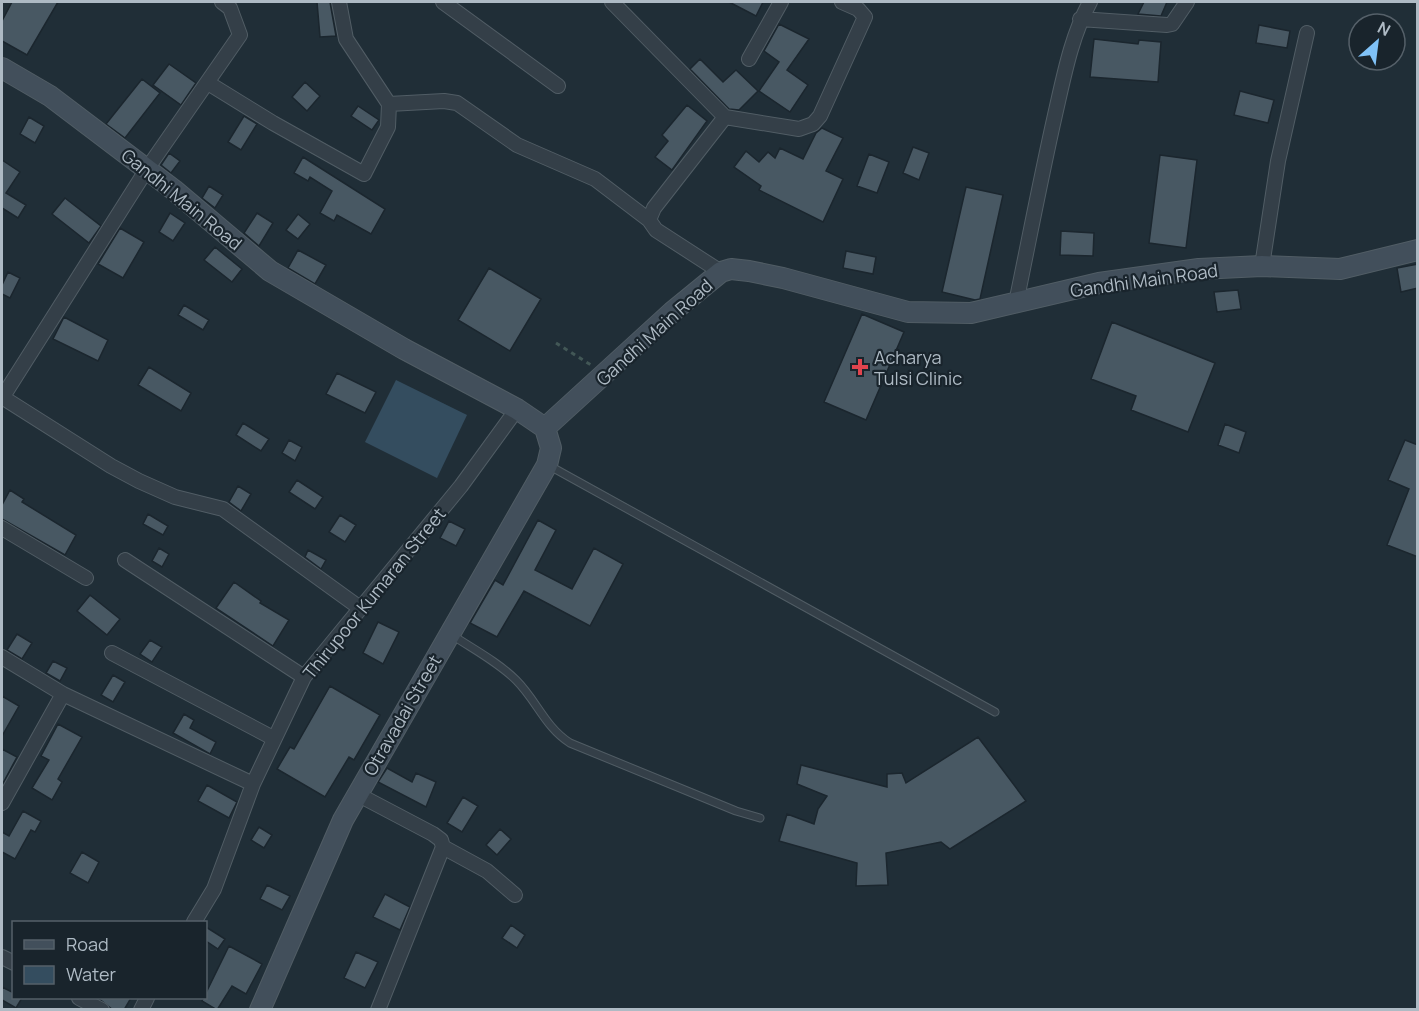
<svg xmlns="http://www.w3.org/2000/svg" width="1419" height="1011" font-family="Manrope,sans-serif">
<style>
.water{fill:#344d5f}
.building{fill:#485863;stroke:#1b262e;stroke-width:1.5}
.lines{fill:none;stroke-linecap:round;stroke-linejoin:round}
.lane-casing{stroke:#515d65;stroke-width:9}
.street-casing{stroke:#515d65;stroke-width:16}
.secondary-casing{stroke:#515d65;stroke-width:22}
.path{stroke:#425756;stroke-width:3;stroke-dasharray:4.5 4.5;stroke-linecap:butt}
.lane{stroke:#343f48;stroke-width:7}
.street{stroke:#343f48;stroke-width:14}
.secondary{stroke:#424f5b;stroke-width:20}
.health-dot{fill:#e0444e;stroke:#19242c;stroke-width:2}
.labels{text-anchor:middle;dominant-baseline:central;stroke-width:4.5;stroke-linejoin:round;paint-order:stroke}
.street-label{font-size:18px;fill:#aebac4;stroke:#19242c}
.poi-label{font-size:18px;fill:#aebac4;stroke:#19242c;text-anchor:start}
</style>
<rect width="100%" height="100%" fill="#202e37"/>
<path class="water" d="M396,380L467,415L437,478L365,442Z"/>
<path class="building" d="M12,2H58L27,55L2,41V21Z
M317,2H330L336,36L320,37Z
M729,2H763L756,16Z
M1144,2H1167L1161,16L1138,14Z
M779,24L809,39L787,70L808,85L790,112L759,91L779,62L764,51Z
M1259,25L1290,31L1287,48L1256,43Z
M1094,39L1138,44L1139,40L1161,42L1158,82L1090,77Z
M700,59L723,82L736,70L758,91L739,110L729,109L690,69Z
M169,64L196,83L181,105L153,85Z
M142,79L160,93L125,138L106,124Z
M305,82L320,96L307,111L292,97Z
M1240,91L1274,100L1268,123L1234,115Z
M687,105L707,121L672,170L655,157L668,141L662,135Z
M358,106L379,120L372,130L351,116Z
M244,116L257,124L241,150L228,142Z
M29,117L44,126L35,143L20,134Z
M822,128L843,138L826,171L843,179L823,222L759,190L761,186L734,167L746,151L759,162L768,152L775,158L780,148L803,159L816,133Z
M913,147L929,153L919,180L903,173Z
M169,153L180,161L171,173L161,165Z
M869,154L889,162L877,193L857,186Z
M1160,155L1197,160L1186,248L1149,243Z
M303,157L385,209L371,234L337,215L334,221L320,213L332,191L310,177L308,181L294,173Z
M2,160L20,172L6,193L26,205L18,218L2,208Z
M209,186L223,195L215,208L202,198Z
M966,187L1003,195L980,299L975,300L942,292Z
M65,198L101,226L89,243L52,214Z
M170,213L185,223L173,241L159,232Z
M257,213L273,223L259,246L244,233Z
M298,214L310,224L298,239L286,230Z
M120,228L144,242L123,278L98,264Z
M1061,231L1094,233L1093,256L1060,255Z
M215,247L242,269L232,282L204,260Z
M298,250L326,265L315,284L288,268Z
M846,251L876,257L873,274L843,268Z
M1418,264V288L1401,292L1397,268Z
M489,268L541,299L510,351L458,320Z
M8,272L20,278L10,298L2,294V285Z
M1238,290L1241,309L1217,312L1214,292Z
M184,305L209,320L203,330L178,315Z
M862,314L904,332L866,420L824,402Z
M64,317L108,340L98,361L53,339Z
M1112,322L1215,363L1188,432L1131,410L1136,396L1091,379Z
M149,367L191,393L181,411L138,385Z
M337,373L376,392L365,413L326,394Z
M243,423L269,439L261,451L236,435Z
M1225,424L1246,432L1239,453L1218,445Z
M289,440L302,447L295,461L282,453Z
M1405,440L1418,445V557L1387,545L1409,489L1388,480Z
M297,480L323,497L315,509L289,492Z
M238,486L251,494L241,511L229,502Z
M10,490L24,499L22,502L76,535L65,555L2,519V505Z
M148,514L168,526L163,535L143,524Z
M340,515L356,525L345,542L329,532Z
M538,520L556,530L535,570L572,589L594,548L623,564L590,626L524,591L497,637L470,623L495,580L503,585Z
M449,521L465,529L456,546L440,538Z
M159,548L169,554L162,567L152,561Z
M308,550L326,560L321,569L305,557Z
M234,582L261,601L260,603L289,620L273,646L216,608Z
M90,595L120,619L107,635L77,611Z
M378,622L399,632L383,664L363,653Z
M17,634L32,643L22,659L7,650Z
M150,640L162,647L152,662L140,654Z
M53,661L67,668L60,681L46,673Z
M113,675L125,682L113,702L101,695Z
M330,686L380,715L354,760L349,757L325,797L277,769L290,747L294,749Z
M2,696L19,706L2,736Z
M184,714L194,720L190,728L216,742L210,754L173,733Z
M58,724L82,737L58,779L62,782L52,800L32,788L49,760L41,756Z
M978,737L1026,801L950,849L941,842L886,853L888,885L856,886L857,863L779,841L787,814L814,824L818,809L827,796L797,784L801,765L887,787V774L902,773L906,783Z
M2,749L17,757L2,785Z
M387,768L412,782L416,773L436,782L426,807L378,782Z
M207,785L237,802L229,818L198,801Z
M463,797L478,806L462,832L447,823Z
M23,811L41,821L35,832L31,830L15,859L2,852V832L9,836Z
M259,827L272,835L264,848L251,840Z
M500,829L511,839L497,855L486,845Z
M82,852L99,862L88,883L70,873Z
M267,885L290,896L282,910L260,899Z
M385,894L410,907L400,930L373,917Z
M511,925L525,935L517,948L502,938Z
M206,927L225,939L218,949L206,941Z
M229,946L262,964L246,994L232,986L217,1010L202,1001Z
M356,952L378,962L365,988L344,978Z
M2,987L14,993V998H22L16,1008L2,1000Z
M98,998H131L124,1010H113Z"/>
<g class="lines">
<g class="lane-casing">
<path id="lane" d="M548,465L995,712
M452,635C473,649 498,662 516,680C537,701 545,727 570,743L736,811L760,818"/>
</g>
<g class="street-casing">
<path id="street" d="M443,2L558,86
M612,2L725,117L799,129L813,124L820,116L865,17L858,9L842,2
M1080,19L1167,25L1172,24L1187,2
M749,59L781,2
M208,83L273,123L364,174L388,127L389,104L346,39L339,2
M389,104L444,101L457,103L517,145L595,179L649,220
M1262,266L1278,161L1307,33
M721,272L656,230L649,220L654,208L725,117
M1016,303C1029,240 1041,177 1055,115C1064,76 1071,37 1090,2
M2,397L111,466L139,481L175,497L223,509L360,608
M2,398L147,169L240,35L230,8L222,2
M2,528L86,578
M125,560L304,677
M112,653L273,738
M2,657L63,694L253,784
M357,794L433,834L441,840L443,847L378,1010
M2,803L63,694
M443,847L487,871L515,895
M194,922L214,889L253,784L304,677L461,486L517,409
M2,957L14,963
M79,998L102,1010
M141,1010L147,998"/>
</g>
<g class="secondary-casing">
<path id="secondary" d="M2,68L50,96L174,190L270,271L404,349L517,409L545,428L672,312L721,272L731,269L749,271L783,278L908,312L971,313L1099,283L1199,269L1262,266L1340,269L1418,250
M260,1010L343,820L547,465L551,448L545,428"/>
</g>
<path class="path" d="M556,343L591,365"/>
<use href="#lane" class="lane"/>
<use href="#street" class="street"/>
<use href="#secondary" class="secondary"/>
</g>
<path class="health-dot" d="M857 358h6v6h6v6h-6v6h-6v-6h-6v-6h6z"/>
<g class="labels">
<g class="street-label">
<text transform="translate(182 199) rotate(39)">Gandhi Main Road</text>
<text transform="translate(1144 280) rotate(-8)">Gandhi Main Road</text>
<text transform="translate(654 332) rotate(-42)">Gandhi Main Road</text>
<text transform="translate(374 593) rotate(-51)">Thirupoor Kumaran Street</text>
<text transform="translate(402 715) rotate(-60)">Otravadai Street</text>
</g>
<g class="poi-label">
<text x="874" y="357">Acharya<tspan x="874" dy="21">Tulsi Clinic</tspan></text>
</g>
</g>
<rect width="1419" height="1011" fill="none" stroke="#aebac4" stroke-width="6"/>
<rect x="12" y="921" width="195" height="78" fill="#19242c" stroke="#556069" stroke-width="1.5"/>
<rect x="24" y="940" width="30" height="9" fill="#424f5b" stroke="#556069" stroke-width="1.5"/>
<text x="66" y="951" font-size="18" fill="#aebac4">Road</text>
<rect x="24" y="966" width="30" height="18" fill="#344d5f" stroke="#556069" stroke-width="1.5"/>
<text x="66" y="981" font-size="18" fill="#aebac4">Water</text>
<g transform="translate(1377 42) rotate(28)"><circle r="28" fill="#19242c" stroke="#556069" stroke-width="1.5"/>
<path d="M0-4.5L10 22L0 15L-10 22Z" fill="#80c2f7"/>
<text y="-9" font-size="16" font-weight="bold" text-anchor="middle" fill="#aebac4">N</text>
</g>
</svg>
